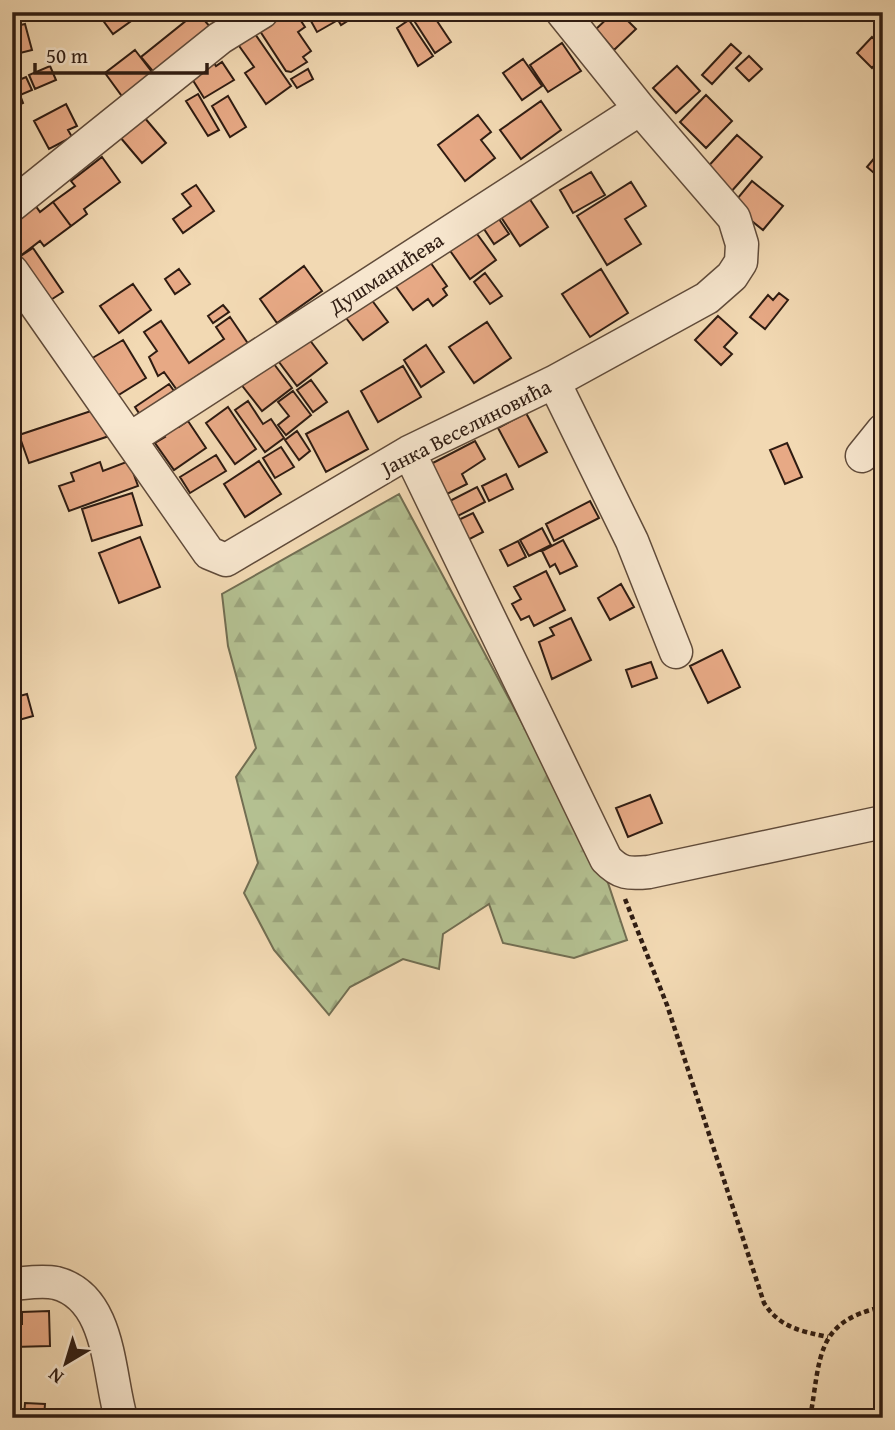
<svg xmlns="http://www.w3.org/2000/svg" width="895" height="1430" font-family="'Gentium Book Plus',serif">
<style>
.forest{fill:url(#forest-firs);stroke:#726e52;stroke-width:2}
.building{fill:#e7a985;stroke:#2f1c12;stroke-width:2}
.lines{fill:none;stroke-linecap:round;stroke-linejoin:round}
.minor-casing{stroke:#604b3a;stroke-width:35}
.path{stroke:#2f1c12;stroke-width:4.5;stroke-dasharray:5 3.5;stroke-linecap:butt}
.minor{stroke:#f7e6ce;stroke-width:32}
.labels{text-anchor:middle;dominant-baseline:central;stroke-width:6;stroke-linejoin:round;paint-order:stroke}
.street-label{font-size:21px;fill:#2f1c12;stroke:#f7e6ce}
</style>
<defs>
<pattern id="forest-firs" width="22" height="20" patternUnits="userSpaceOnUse" patternTransform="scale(1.75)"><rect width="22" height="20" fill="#b4c091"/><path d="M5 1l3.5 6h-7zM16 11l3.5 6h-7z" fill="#9ba47c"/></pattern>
</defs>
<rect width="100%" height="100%" fill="#f2d9b3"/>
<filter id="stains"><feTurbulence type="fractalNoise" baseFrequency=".00286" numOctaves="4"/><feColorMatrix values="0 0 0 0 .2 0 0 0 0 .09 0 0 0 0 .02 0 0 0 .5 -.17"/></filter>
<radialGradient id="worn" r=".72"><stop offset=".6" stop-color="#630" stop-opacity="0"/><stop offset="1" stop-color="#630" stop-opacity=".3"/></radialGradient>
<path class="forest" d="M399,494L608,883L627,940L574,958L503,943L489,904L443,934L439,969L403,959L350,987L329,1015L274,950L244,893L258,863L236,777L256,748L228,646L222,594Z"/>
<path class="building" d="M103,12H129L134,19L113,34L99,15Z
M197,12L213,30L156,75L141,57Z
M291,12H295L305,27L298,32L311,51L303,57L307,62L291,72L286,71L258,28L277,16L279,20Z
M306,12H351L354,17L341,25L338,20L317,32Z
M431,12L451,42L435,53L415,22Z
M614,12H619L636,29L614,50L596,29Z
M868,12H883V32L877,27L879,24Z
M409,20L433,56L418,66L397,28Z
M25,24L32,50L12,55V27Z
M253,31L291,86L266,104L245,73L254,67L237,43Z
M872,37L883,47V56L872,68L857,53Z
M562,43L581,71L548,92L530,65Z
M731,44L741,53L712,84L702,75Z
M135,50L155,76L124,99L105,73Z
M749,56L762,69L749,81L736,68Z
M523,59L542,86L522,100L503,73Z
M212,60L216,66L222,62L234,80L204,98L189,74Z
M50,66L56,80L35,89L29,75Z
M677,66L700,91L676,113L653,88Z
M308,69L313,79L297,88L291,79Z
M26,77L32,90L20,95L23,103L12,108V83Z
M198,94L219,130L208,136L186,101Z
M706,95L732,121L706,148L680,122Z
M228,96L246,127L230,137L212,106Z
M541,101L561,130L521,159L500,130Z
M66,104L77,126L68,130L72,137L49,149L34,121Z
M478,115L491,132L481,140L495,158L465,181L438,145Z
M144,117L166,143L142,163L120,137Z
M737,135L762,157L730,193L704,171Z
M881,150L883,176L881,179L867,167Z
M102,157L120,182L84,209L87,214L71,226L53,202L75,186L71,181Z
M591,172L605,195L573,213L560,190Z
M752,181L783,206L763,230L732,205Z
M631,182L646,206L625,219L641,244L607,265L577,216Z
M196,185L214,211L183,233L173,219L191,206L182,194Z
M529,198L548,227L520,246L501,217Z
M53,202L71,226L44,246L40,241L19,257L12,249V221L35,205L40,212Z
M497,216L509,234L494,244L482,226Z
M472,227L496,260L470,279L446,245Z
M33,248L63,292L46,303L16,259Z
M423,252L447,286L443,289L447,295L433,306L428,299L413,310L389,277Z
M304,266L322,291L277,323L260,299Z
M179,269L190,284L175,294L165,279Z
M601,269L628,313L590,337L562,294Z
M485,273L502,296L490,304L474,282Z
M133,284L151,310L119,333L100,306Z
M779,293L788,300L765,329L750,317L768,295L773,300Z
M368,295L388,322L363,340L343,314Z
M223,305L229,312L213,323L208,316Z
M718,316L737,333L724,347L732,354L721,365L695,340Z
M230,317L251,348L205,380L200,374L177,390L164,372L158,376L149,357L157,351L144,332L161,321L189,363L224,339L216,327Z
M487,322L511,358L474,383L449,347Z
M306,335L327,363L297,386L276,358Z
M123,340L146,378L112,399L89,360Z
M426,345L444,372L421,387L404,360Z
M271,360L292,388L262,411L240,383Z
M403,366L421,397L378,422L361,391Z
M311,380L327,402L313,412L297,390Z
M169,384L179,398L144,421L135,407Z
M293,391L311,415L286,435L278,425L289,416L278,402Z
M248,401L263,424L271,419L284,438L265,452L235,410Z
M103,407L112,435L29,463L19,435Z
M228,407L256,449L235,464L206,423Z
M348,411L368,449L326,472L306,434Z
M526,413L547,452L519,467L498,428Z
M188,421L206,448L174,470L155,443L165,437L161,431L175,422L179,427Z
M297,431L310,451L299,460L285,440Z
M475,441L485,459L462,474L467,484L443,496L427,466Z
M787,443L802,477L785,484L770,450Z
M281,447L294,467L275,478L263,458Z
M216,455L226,471L190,493L180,477Z
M129,461L138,486L69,511L59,486L74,481L71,473L100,462L103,471Z
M259,461L281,494L245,517L224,484Z
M506,474L513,489L489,501L482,486Z
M477,487L485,502L448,521L440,506Z
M132,493L142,525L92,541L82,509Z
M590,501L599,518L554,541L546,524Z
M473,513L483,532L462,543L452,523Z
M542,528L551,545L529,556L520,540Z
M140,537L160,587L119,603L99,553Z
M563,540L577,566L560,574L555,564L550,567L542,551Z
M518,541L526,557L508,566L500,550Z
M546,571L565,610L534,626L529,616L521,620L512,604L521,599L514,587Z
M621,584L634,607L610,620L598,598Z
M571,618L591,660L552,679L539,642L554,635L550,628Z
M722,650L740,687L708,703L690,666Z
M651,662L657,678L632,687L626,670Z
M27,694L33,716L12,722V698Z
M650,795L662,823L628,837L616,808Z
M49,1311L50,1346L14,1347L13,1324H22V1312Z
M25,1403L45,1404L44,1418L24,1417Z"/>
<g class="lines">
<g class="minor-casing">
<path id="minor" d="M12,205L220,38L262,12
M12,271L209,553L226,560L409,452L554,382L707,298L732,276L741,262L742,244L734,218L640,109L562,12
M554,382L632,541L676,652
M131,438L640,109
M409,452L606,859C620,874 629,874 649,872L883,822
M862,456L883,430
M12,1284C26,1283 42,1280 56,1283C111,1297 108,1374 121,1418"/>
</g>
<path class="path" d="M625,899L667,1005L764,1303C780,1328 801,1331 828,1337
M810,1418C821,1359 814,1321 883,1307"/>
<use href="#minor" class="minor"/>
</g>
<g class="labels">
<g class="street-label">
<text transform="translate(386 273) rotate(-33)">Душманићева</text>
<text transform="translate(466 427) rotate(-27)">Јанка Веселиновића</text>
</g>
</g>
<rect width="895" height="1430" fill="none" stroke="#f2d9b3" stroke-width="42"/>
<rect x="14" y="14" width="867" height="1402" fill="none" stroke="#2f1c12" stroke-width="3.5"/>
<rect x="21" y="21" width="853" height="1388" fill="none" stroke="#2f1c12" stroke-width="2"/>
<g transform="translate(66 1363) rotate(218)" stroke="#f7e6ce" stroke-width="5" paint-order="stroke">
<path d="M0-5L12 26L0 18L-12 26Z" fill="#2f1c12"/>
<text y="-10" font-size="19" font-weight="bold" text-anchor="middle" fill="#2f1c12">N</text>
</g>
<path d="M35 63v10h172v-10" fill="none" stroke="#2f1c12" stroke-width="3.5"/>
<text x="46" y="63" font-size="21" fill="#2f1c12" stroke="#f7e6ce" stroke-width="5" paint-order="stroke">50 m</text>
<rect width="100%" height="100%" filter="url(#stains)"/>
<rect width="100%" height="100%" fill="url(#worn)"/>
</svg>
